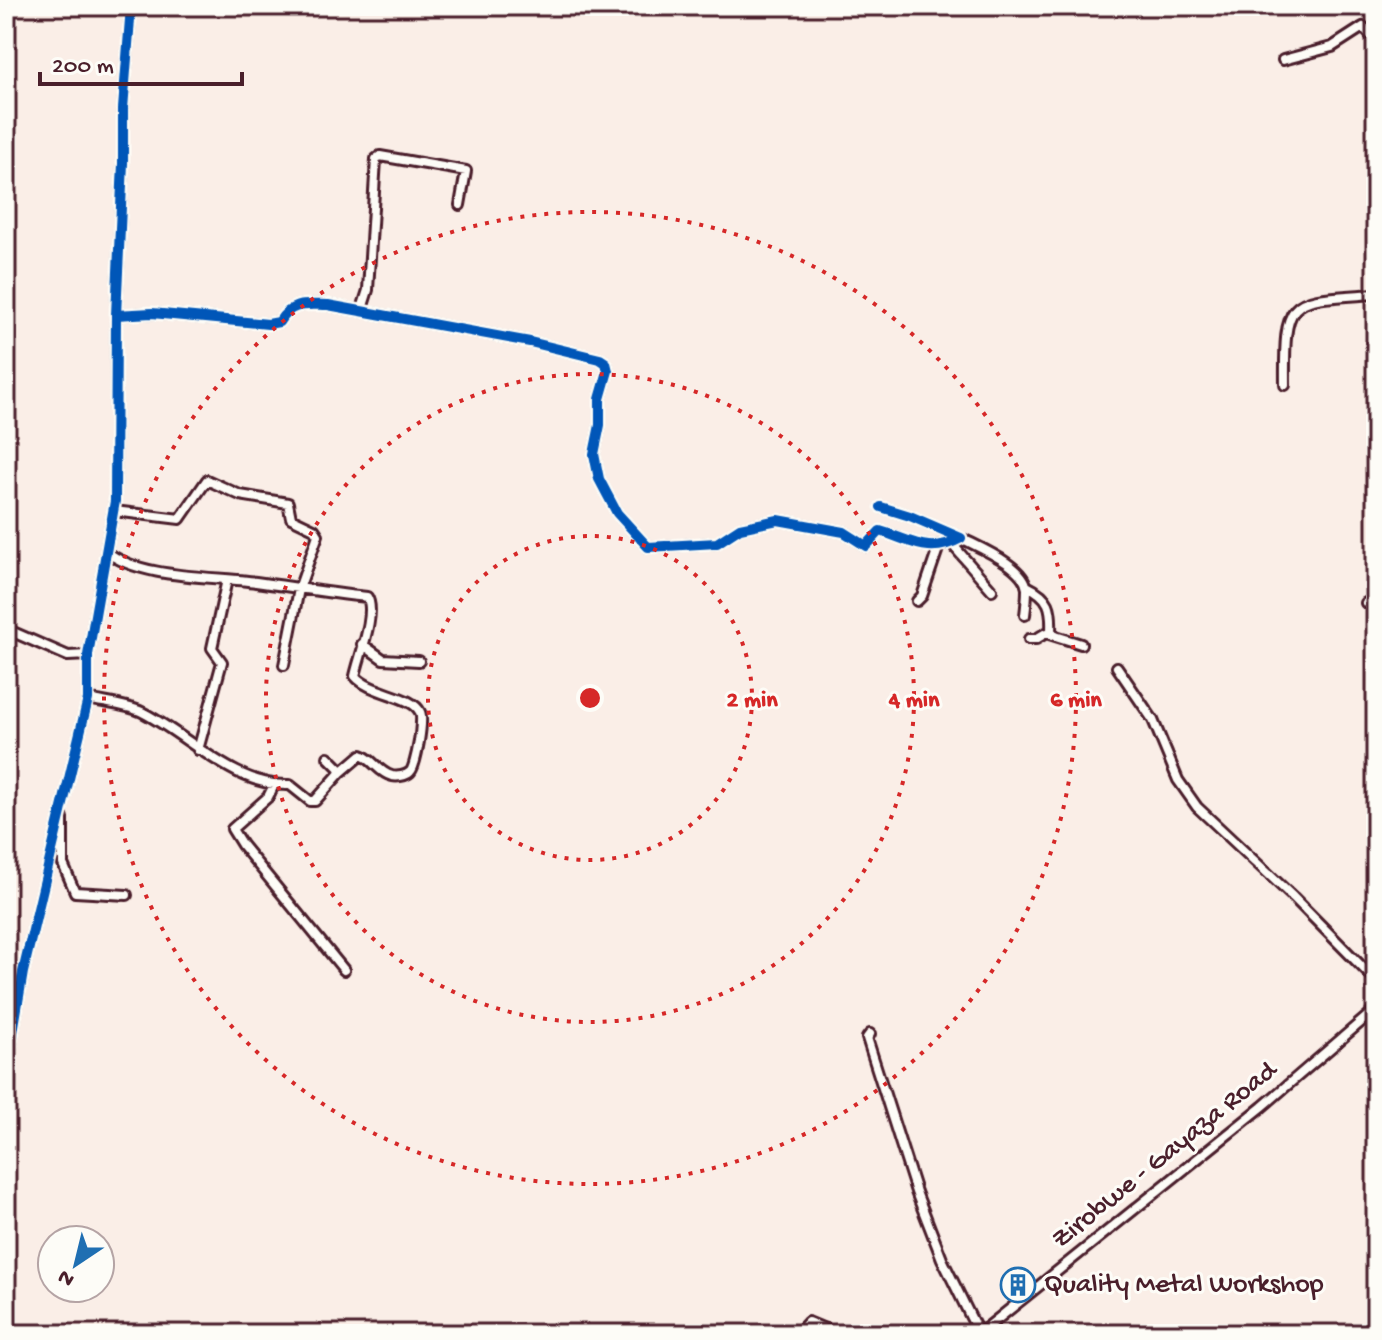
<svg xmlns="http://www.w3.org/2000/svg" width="1382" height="1340" font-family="'Gochi Hand',sans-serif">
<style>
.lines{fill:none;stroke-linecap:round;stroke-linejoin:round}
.minor-casing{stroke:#4a1f2b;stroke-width:14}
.minor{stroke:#fdfcf7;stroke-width:8}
.cycleway-casing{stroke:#fdfcf7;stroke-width:15}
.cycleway{stroke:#0057b8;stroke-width:10}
.ring{fill:none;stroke:#d62828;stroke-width:4;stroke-dasharray:4 8}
.labels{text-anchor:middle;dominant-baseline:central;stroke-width:6;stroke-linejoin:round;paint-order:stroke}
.street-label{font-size:28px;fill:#4a1f2b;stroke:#fdfcf7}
.poi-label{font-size:28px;fill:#4a1f2b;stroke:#fdfcf7;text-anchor:start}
.centre{fill:#d62828;stroke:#fdfcf7;stroke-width:4}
.ring-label{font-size:24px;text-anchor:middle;font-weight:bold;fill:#d62828;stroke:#fdfcf7;stroke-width:6;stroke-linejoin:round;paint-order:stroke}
</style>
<rect width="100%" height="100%" fill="#faeee7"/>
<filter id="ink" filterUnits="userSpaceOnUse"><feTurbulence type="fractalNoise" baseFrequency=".0125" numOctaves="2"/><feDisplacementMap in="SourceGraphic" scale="16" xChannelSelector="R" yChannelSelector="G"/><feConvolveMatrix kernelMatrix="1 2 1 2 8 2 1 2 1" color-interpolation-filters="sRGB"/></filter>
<g filter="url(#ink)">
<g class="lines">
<g class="minor-casing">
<path id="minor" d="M1283,60L1332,47L1363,27L1376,41
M362,309L368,290L376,159L380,156L466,171L460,205
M116,315L152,313L268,324L279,322C292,301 306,305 328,305L530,342L600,359L606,363L608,371L600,399V425L594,454L599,479L617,513L648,547L717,543L740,528L778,520L844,532L866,546L880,531C911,540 928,556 961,538L910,516L881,507
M1285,385C1284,293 1289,300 1376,294
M114,511L180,519L207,480L240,495L288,503L291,518L314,529L318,535L299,589L284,665
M961,538C980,548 1025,566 1027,589C1027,597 1026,607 1025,615
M951,543L992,590
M106,551C139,579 214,576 256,582C293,587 330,593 367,597C377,612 359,657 355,676C370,694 412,695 420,712C424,719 416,767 410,772C406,776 397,777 392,776C379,773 373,759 361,755L340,773
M1027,586C1050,597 1052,608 1051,631L1054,634
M917,601L922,596L939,546
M1366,603L1376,600
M6,629L68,656L88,655
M1029,639H1036L1046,633L1081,644
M362,644L383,659L419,661
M1117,667L1153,720L1178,780L1197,807L1293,897L1376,981
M88,699C105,703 127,705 142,712C188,735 235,787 290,785L310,801H315L340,773L339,768L328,757
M198,750L222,662L212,648L226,584L225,579
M274,785L268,797L232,829L242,845L344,970
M63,818V864L75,892L127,895
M870,1034L867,1038L916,1192L942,1259L979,1334
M8,1062L23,972L88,699V655L115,501L116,315L123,163V109L131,6
M797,1334L808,1322L837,1334
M979,1334L1262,1107L1376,1009"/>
</g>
<use href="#minor" class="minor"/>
<g class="cycleway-casing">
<path id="cycleway" d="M116,315L152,313L268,324L279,322C292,301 306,305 328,305L530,342L600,359L606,363L608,371L600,399V425L594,454L599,479L617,513L648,547L717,543L740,528L778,520L844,532L866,546L880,531C911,540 928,556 961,538L910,516L881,507
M8,1062L23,972L88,699V655L115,501L116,315L123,163V109L131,6"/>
</g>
<use href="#cycleway" class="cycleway"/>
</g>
</g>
<g class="ring">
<circle cx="590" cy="698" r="162"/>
<circle cx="590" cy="698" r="324"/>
<circle cx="590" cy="698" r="486"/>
</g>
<defs>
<g id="building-ring" transform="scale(1.8)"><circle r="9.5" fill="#fdfcf7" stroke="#1f6fb2" stroke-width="1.5"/><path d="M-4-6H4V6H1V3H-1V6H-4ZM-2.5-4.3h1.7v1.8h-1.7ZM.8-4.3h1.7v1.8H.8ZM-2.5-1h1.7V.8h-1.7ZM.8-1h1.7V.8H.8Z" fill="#1f6fb2"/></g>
</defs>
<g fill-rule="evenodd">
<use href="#building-ring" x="1018" y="1285"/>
</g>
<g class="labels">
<g class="street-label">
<text transform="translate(1165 1156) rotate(-39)">Zirobwe - Gayaza Road</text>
</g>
<g class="poi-label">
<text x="1044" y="1285">Quality Metal Workshop</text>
</g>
</g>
<circle cx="590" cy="698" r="12" class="centre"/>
<g class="ring-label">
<text x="752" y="706">2 min</text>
<text x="914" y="706">4 min</text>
<text x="1076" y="706">6 min</text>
</g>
<rect width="1382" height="1340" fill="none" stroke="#fdfcf7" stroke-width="32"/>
<rect x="16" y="16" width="1350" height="1308" fill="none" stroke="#4a1f2b" stroke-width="3" filter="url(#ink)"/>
<g transform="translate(76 1264) rotate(215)"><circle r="38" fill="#fdfcf7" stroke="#b5a4a5" stroke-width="2"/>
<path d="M0-6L14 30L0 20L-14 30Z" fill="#1f6fb2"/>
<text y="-12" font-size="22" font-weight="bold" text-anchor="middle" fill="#4a1f2b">N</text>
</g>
<path d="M40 72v12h202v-12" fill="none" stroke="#4a1f2b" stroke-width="4"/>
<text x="52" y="72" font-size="24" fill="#4a1f2b" stroke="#fdfcf7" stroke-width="6" paint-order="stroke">200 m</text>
</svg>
